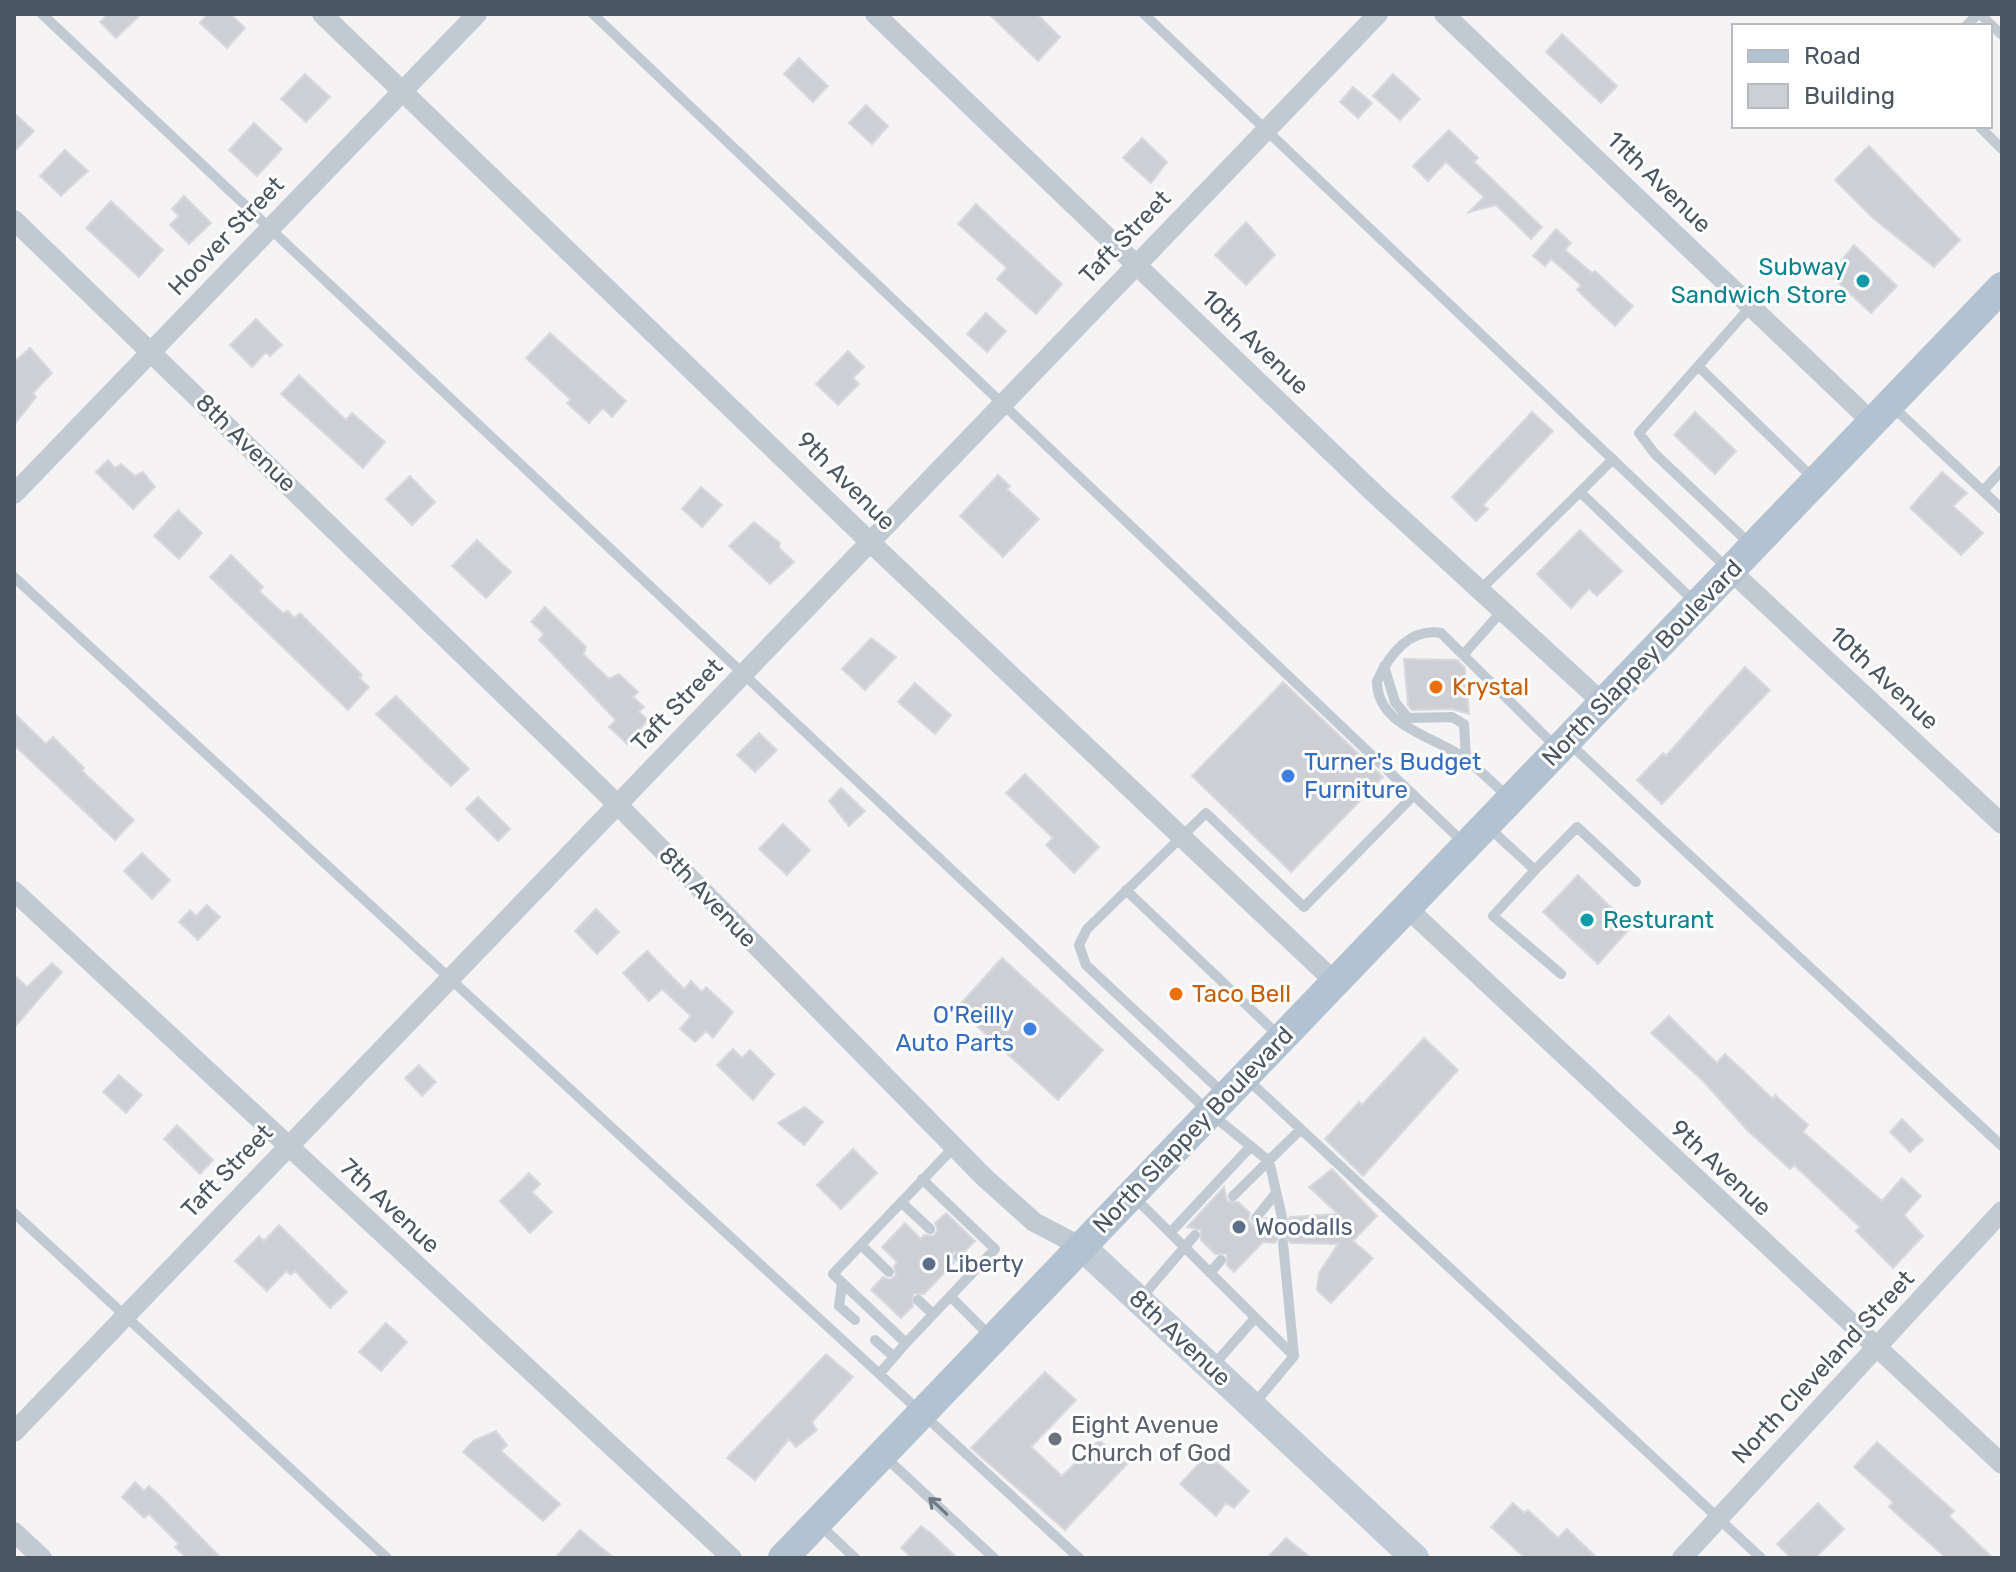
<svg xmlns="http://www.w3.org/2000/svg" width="2016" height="1572" font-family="Rubik,sans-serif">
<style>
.building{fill:#cdcfd5;stroke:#d7d9de;stroke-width:2}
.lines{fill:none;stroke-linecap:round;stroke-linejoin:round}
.lane{stroke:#c1cad2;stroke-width:10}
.street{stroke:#c1cad2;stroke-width:20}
.secondary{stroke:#c1cbd6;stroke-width:28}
.primary{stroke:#b3c2d1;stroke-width:30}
.oneway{stroke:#6e7983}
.culture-dot{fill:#0f9aa8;stroke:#fff;stroke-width:3}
.food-dot{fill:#e8710a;stroke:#fff;stroke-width:3}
.shop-dot{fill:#3f7fe0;stroke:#fff;stroke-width:3}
.service-dot{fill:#5c6f8a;stroke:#fff;stroke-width:3}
.worship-dot{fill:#6b7280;stroke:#fff;stroke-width:3}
.labels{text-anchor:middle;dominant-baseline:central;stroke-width:6;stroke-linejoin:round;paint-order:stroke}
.street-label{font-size:24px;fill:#4a5661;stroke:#fff}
.culture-label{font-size:24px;fill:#0d838f;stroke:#fff;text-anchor:end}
.food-label{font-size:24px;fill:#c56008;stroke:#fff;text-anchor:start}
.shop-label{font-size:24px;fill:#366cbe;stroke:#fff;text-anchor:start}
.service-label{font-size:24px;fill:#4e5e75;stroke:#fff;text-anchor:start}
.worship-label{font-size:24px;fill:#5b616d;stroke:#fff;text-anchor:start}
</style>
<rect width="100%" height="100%" fill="#f5f3f3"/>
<path class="building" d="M108,14H141L116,38L100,22Z
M208,14H230L245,28L227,48L200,23Z
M989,14H1037L1060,37L1038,61Z
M1562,34L1617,86L1601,103L1546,52Z
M799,58L828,86L813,102L784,74Z
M305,74L330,97L306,122L281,99Z
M1393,74L1420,99L1400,120L1373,96Z
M1353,87L1372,103L1358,118L1340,102Z
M866,105L888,126L872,144L849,123Z
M14,113L34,131L14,152Z
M254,123L282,149L257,176L229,150Z
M1449,130L1478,158L1474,162L1542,227L1531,239L1496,205L1469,212L1484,197L1446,162L1428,181L1413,166Z
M1142,138L1167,162L1151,183L1123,158Z
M1869,146L1960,240L1934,267L1873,218L1835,180Z
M65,150L88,171L61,196L40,176Z
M184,196L211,223L189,244L170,225L179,216L172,209Z
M111,201L163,250L139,277L86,228Z
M976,204L1062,284L1036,314L997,279L1007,268L958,224Z
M1246,222L1275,255L1246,285L1215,255Z
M1556,229L1571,243L1565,250L1592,273L1595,271L1633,306L1615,326L1577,290L1581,285L1551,259L1545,266L1533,256Z
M1854,245L1897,286L1871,313L1830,275Z
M986,313L1006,331L987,352L967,334Z
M256,319L282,345L270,356L266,352L252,367L230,345Z
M550,333L626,401L612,417L603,408L589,423L567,403L571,400L526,358Z
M30,348L52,373L33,393L36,397L14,425V362Z
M848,351L864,367L853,378L859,384L838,405L816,384Z
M299,375L346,420L352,413L385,442L363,468L281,394Z
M1532,412L1553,431L1483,505L1488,509L1476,521L1452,497Z
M1695,412L1736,451L1715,474L1674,435Z
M108,460L115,468L121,464L135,476L143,472L155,487L133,509L96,472Z
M1942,472L1967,493L1953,506L1983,533L1961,555L1910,508Z
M998,475L1010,486L1007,489L1039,519L1003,557L960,516Z
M410,476L435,502L412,525L386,499Z
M701,487L722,505L702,527L682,509Z
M178,510L202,533L179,559L154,536Z
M754,522L780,543L779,548L794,562L770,584L729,546Z
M1580,530L1622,571L1597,596L1589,589L1571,608L1537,574Z
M477,540L511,572L486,598L452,566Z
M231,555L263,587L259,591L283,613L288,611L294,618L300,613L362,675L359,678L369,687L348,710L210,577Z
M545,607L586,647L583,654L609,679L619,674L638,692L633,697L644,707L639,712L648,720L627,744L609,727L616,720L539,640L544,634L531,622Z
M871,638L896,657L865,690L842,669Z
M1404,659L1457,660L1465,668L1469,714L1452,709L1412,710L1408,705Z
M1745,667L1770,690L1662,804L1637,780L1663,753L1666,756Z
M1283,682L1383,777L1291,872L1192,776Z
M915,683L951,715L935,734L898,702Z
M396,696L469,769L451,786L376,714Z
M14,713L46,744L53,737L84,768L82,771L134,820L115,840L14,745Z
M759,733L777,750L755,772L737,755Z
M1025,774L1099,847L1074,873L1046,845L1053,838L1006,793Z
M841,788L865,811L849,826L829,801Z
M478,797L510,829L498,841L466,809Z
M783,824L810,850L787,875L759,849Z
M142,853L170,880L152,899L124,871Z
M1578,875L1631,927L1598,964L1543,912Z
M207,905L220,917L198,940L179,922L190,910L196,916Z
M596,909L619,932L597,954L575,931Z
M647,951L684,989L691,981L702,992L706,987L733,1012L713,1038L706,1031L695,1042L680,1029L691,1016L662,989L649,1001L623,973Z
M1002,958L1103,1050L1058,1100L957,1008Z
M52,963L62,972L14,1028V975L27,987Z
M1669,1016L1717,1063L1725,1054L1773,1099L1775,1095L1808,1125L1803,1132L1882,1201L1902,1178L1921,1196L1904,1215L1923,1236L1893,1268L1856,1231L1860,1227L1794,1165L1790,1169L1748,1131L1703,1081L1651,1033Z
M1424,1038L1458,1070L1363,1176L1325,1139L1359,1102L1362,1105Z
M733,1049L742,1058L750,1050L774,1074L753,1100L717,1065Z
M419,1065L436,1082L422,1096L405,1078Z
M119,1075L142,1095L126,1113L103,1092Z
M805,1107L823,1122L804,1145L778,1123Z
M1902,1119L1923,1140L1910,1152L1890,1132Z
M177,1125L213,1160L200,1174L164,1139Z
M853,1149L877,1173L841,1209L817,1185Z
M1332,1169L1377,1216L1353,1241L1373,1258L1331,1303L1317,1290L1319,1273L1338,1244L1291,1243L1281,1235L1275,1243L1263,1242L1234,1272L1227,1265V1254H1215L1201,1240V1230L1187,1227L1224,1187L1227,1201L1238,1202L1250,1213L1248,1220L1254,1226L1266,1218H1274L1283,1225L1290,1217L1338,1214L1309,1187Z
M529,1173L540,1184L532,1192L552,1212L530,1233L500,1201Z
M946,1213L975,1241L965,1251L953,1252L954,1263L924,1294H913V1306L901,1318L871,1290L883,1277L890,1280L896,1275L894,1266L897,1262L882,1247L905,1223L921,1239L924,1235L933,1236L938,1230L935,1223Z
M279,1225L347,1292L330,1308L295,1271L291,1275L286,1271L267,1291L235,1261L259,1236L264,1241Z
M386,1323L407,1342L381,1371L359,1352Z
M826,1354L853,1377L812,1422L817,1430L796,1447L789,1439L755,1480L727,1458Z
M1045,1372L1076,1400L1031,1447L1062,1476L1099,1440L1127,1464L1065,1530L971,1448Z
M496,1431L507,1445L501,1451L560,1504L543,1521L463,1452L473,1441Z
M1877,1442L1954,1511L1949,1516L1993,1558H1946L1889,1507L1893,1502L1854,1467Z
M1208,1454L1249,1491L1234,1508L1226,1503L1216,1516L1180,1484Z
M135,1482L144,1491L149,1486L163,1499L221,1558H187L175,1547L179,1544L149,1514L144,1518L122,1497Z
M1513,1503L1524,1513L1528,1510L1558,1538L1567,1529L1597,1558H1525L1491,1527Z
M1818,1503L1844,1529L1815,1558H1791L1777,1544Z
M921,1526L933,1535L957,1558H912L901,1548Z
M580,1530L614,1558H555Z
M1286,1538L1311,1558H1267Z"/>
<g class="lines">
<path class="lane" d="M42,14L1210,1113L1269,1161L1282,1217
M593,14L1465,844
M1144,14L1728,569
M1980,14L2002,35
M1966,26L1978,14
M1979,126L2002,149
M1698,366L1814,479
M1891,405L2002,509
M1983,491L2002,470
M1580,492L1613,459
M1749,543L1655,454L1639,433L1751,306
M14,577L1079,1558
M1479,591L1580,492L1696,603
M1464,654L1501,612
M1384,666L1395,702L1408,718L1452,717L1464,724L1466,759
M1570,744L2002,1146
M1509,798C1495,785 1481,771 1467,760C1437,736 1377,728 1377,681C1389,655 1410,627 1441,633L1555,746
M1487,826L1535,870L1577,827L1636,882
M1535,870L1493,916L1561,974
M1126,890L1278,1035
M1246,1078L1761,1558
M1223,1093L1086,965L1079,945L1087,929L1206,813L1304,907L1414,795
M922,1179L995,1249L906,1343L833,1274L954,1147
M1133,1196L1294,1356L1255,1403
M1233,1196L1301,1129
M901,1202L930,1229
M14,1213L387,1558
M1256,1218L1276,1193
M1170,1233L1251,1146
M1283,1243L1294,1356
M861,1245L889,1272
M959,1257L973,1271
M1210,1273L1221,1260
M842,1284L839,1306L855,1320
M950,1296L991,1337
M1141,1298L1195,1235
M918,1300L933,1314
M875,1340L894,1357
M1212,1367L1255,1318
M880,1373L906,1343
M884,1456L994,1558
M819,1524L855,1558"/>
<path class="street" d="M322,14L870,542L1335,982
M875,14L1375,494L1603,703
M1444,14L1872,422
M14,220L616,803L984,1177L1034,1222L1082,1247
M14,494L477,14
M1730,570L2002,824
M14,891L732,1558
M1407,908L2002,1464
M14,1432L1378,14
M14,1532L42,1558
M1682,1558L2002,1211"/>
<path class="secondary" d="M1082,1247L1415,1558"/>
<path class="primary" d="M783,1558L2002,287"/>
</g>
<defs><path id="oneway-shaft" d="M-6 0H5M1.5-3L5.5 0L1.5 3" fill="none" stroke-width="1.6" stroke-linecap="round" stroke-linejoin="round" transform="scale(2)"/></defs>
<use class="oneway" href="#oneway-shaft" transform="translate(938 1506) rotate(-137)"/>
<g class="culture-dot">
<circle cx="1863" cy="281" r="8"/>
<circle cx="1587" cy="920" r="8"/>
</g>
<g class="food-dot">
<circle cx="1436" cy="687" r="8"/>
<circle cx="1176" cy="994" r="8"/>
</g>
<g class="shop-dot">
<circle cx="1288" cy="776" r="8"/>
<circle cx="1030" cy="1029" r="8"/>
</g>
<g class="service-dot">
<circle cx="1239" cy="1227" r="8"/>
<circle cx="929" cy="1264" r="8"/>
</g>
<circle class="worship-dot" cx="1055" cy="1439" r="8"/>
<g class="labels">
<g class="street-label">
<text transform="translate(1659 182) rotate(44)">11th Avenue</text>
<text transform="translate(226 236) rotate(-46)">Hoover Street</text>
<text transform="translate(1125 237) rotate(-46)">Taft Street</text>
<text transform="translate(1255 342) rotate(44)">10th Avenue</text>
<text transform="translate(246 443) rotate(44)">8th Avenue</text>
<text transform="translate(846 481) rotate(45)">9th Avenue</text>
<text transform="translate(1642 663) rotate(-46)">North Slappey Boulevard</text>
<text transform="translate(1884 678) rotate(43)">10th Avenue</text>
<text transform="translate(677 705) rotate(-46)">Taft Street</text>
<text transform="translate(708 897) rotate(46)">8th Avenue</text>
<text transform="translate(1193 1130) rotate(-46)">North Slappey Boulevard</text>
<text transform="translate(1721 1168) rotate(43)">9th Avenue</text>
<text transform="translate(227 1171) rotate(-46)">Taft Street</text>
<text transform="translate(390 1206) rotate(43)">7th Avenue</text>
<text transform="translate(1180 1338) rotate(43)">8th Avenue</text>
<text transform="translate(1823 1367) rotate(-47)">North Cleveland Street</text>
</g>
<g class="culture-label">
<text x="1847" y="267">Subway<tspan x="1847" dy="28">Sandwich Store</tspan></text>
<text x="1603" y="920" text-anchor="start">Resturant</text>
</g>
<g class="food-label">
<text x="1452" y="687">Krystal</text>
<text x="1192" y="994">Taco Bell</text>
</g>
<g class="shop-label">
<text x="1304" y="762">Turner's Budget<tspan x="1304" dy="28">Furniture</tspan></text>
<text x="1014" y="1015" text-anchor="end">O'Reilly<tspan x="1014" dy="28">Auto Parts</tspan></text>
</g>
<g class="service-label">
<text x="1255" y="1227">Woodalls</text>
<text x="945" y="1264">Liberty</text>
</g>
<g class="worship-label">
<text x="1071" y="1425">Eight Avenue<tspan x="1071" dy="28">Church of God</tspan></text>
</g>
</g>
<rect width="2016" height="1572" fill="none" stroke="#4a5661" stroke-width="32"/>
<rect x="1732" y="24" width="260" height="104" fill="#ffffff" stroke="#b7bbc0" stroke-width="2"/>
<rect x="1748" y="50" width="40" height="12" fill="#b3c2d1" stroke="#b7bbc0" stroke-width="2"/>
<text x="1804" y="64" font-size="24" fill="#4a5661">Road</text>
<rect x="1748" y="84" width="40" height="24" fill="#cdcfd5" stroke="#b7bbc0" stroke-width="2"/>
<text x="1804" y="104" font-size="24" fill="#4a5661">Building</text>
</svg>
